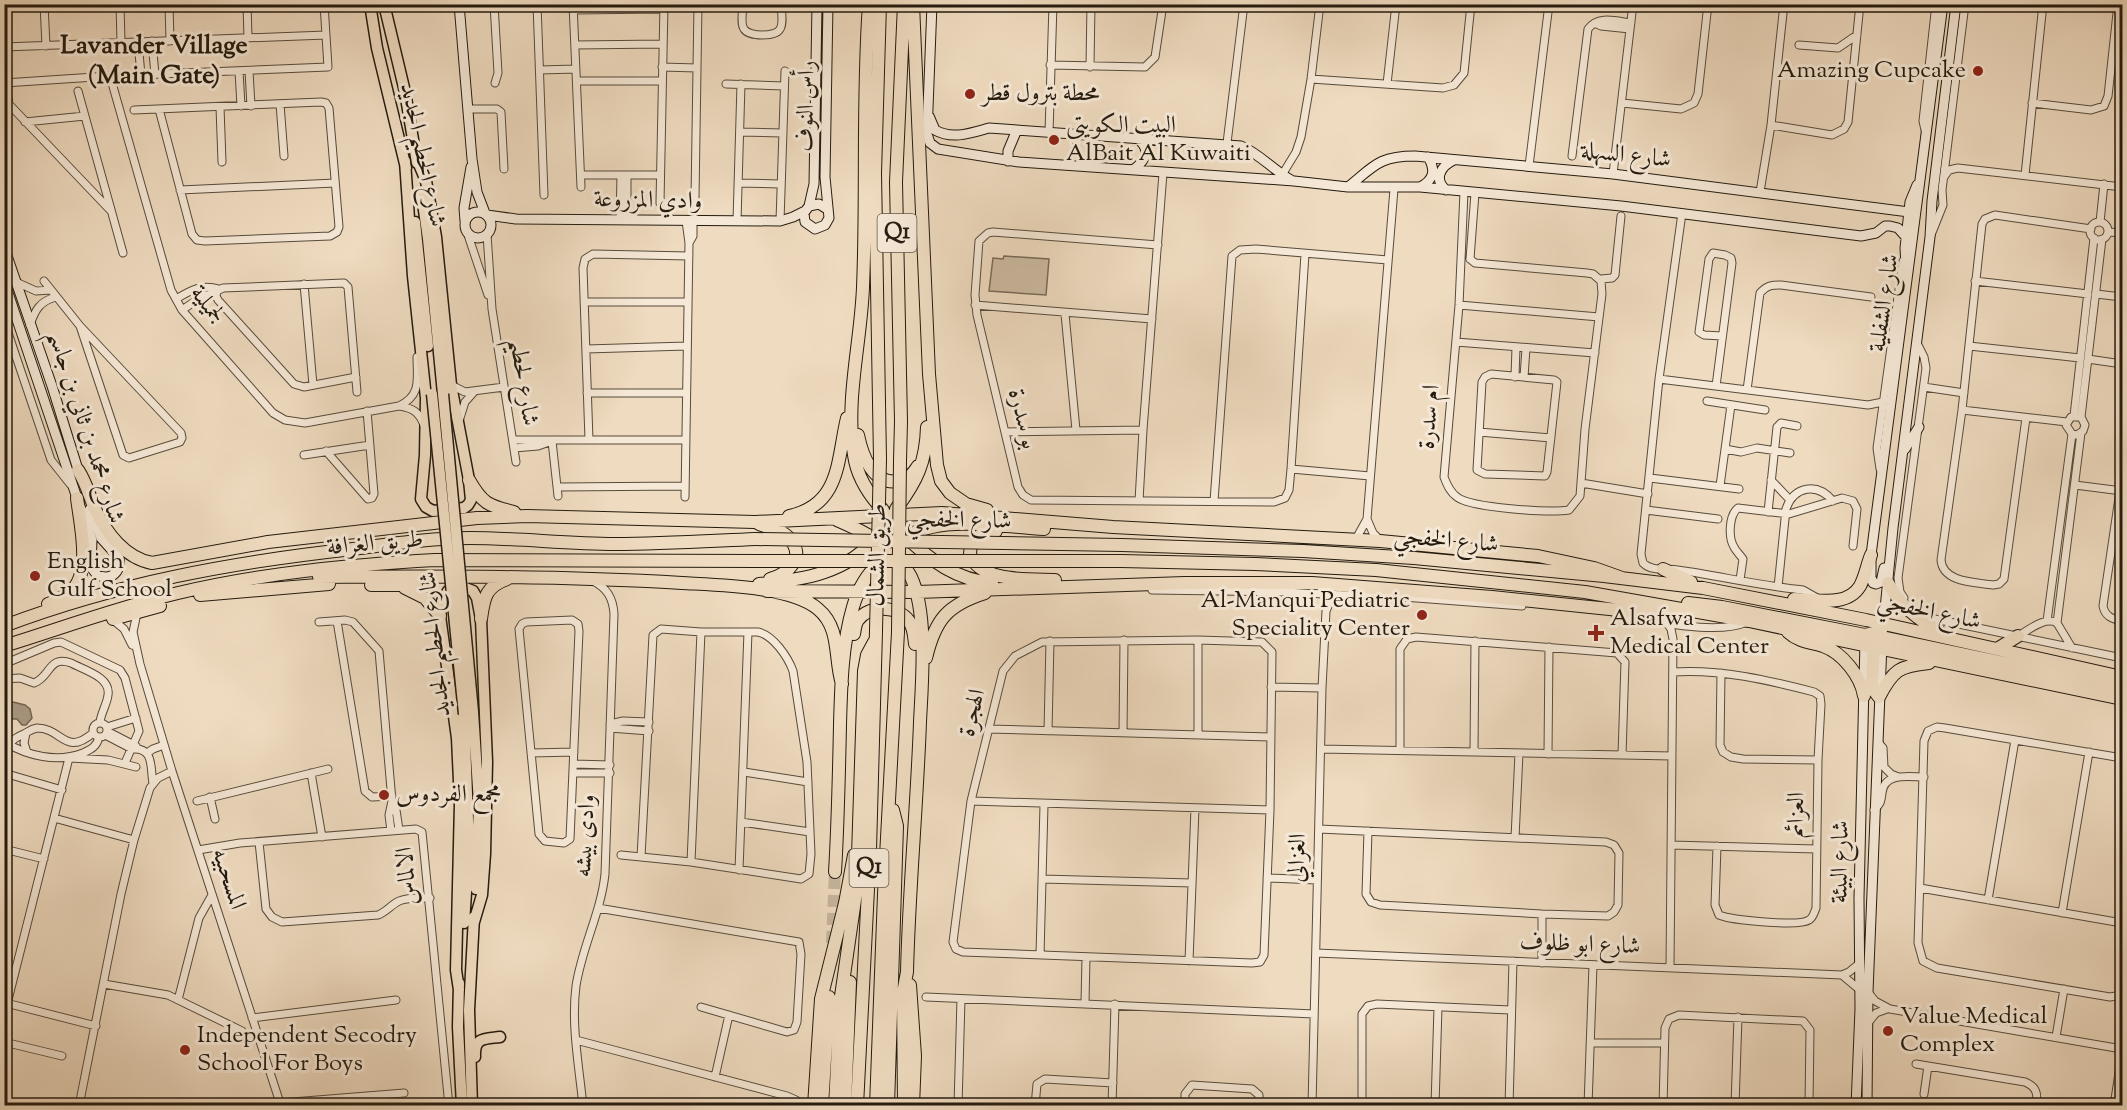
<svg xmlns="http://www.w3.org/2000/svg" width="2127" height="1110" font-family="'Sorts Mill Goudy',Amiri,serif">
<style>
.green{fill:#ccbaa2;stroke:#786a58;stroke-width:1.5}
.water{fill:#aa9a84;stroke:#746755;stroke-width:1.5}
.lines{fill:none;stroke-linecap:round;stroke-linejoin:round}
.highway-tunnel{stroke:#c6b59d;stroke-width:12;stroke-dasharray:12 6;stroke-linecap:butt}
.street-casing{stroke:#574b3b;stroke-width:9}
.secondary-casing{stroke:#241b0f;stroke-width:11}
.primary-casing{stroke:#241b0f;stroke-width:13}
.highway-casing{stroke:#241b0f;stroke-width:14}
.street{stroke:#f5e8d6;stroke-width:7}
.secondary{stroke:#f5e8d6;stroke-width:9}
.primary{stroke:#efdbc0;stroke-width:10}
.highway{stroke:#efdbc0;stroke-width:12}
.primary-bridge-casing{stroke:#241b0f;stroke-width:13;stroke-linecap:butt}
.highway-bridge-casing{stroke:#241b0f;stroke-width:14;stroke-linecap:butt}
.primary-bridge{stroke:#efdbc0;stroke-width:10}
.highway-bridge{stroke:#efdbc0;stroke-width:12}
.poi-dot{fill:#8f2418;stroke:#f5e8d6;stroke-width:2}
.labels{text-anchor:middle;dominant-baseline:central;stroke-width:6;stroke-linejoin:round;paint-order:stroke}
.shield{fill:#f5e8d6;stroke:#63584b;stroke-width:1.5}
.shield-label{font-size:22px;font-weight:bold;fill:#241b0f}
.poi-label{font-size:24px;fill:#241b0f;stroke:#f5e8d6;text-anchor:start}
.street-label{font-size:24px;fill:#241b0f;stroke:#f5e8d6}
.neighbourhood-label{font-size:26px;font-weight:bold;fill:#241b0f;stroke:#f5e8d6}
</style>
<rect width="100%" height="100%" fill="#efdbc0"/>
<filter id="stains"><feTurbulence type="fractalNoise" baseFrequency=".00333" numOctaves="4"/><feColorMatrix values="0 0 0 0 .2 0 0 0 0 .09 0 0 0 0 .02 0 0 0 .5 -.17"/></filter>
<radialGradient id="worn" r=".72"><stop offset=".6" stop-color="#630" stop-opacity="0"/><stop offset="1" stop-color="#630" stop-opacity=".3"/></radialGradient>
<path class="green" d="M1004,256L1049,259L1046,295L989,291L993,258L1003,259Z"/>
<path class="water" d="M13,702L25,705L30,709L32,718L26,725H22L17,719H9L6,716V705Z"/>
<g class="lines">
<path class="highway-tunnel" d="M832,943L835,872"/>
<g class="street-casing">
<path id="street" d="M44,4L46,46
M120,4L121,42
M169,4L170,41
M247,4L248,38
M494,4L498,73L495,83
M537,4L544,195
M573,4L581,187
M743,4C743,11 740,23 744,29C749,37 776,37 780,29C784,23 781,11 781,4
M1769,4L1784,6
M459,7L487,4
M573,10L663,9
M1595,23L1601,26L1630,29
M152,41L155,75
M138,42L141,75
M575,45L663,44
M1799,45L1838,48L1857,35
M4,47L326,35
M1050,65L1145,67L1155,57L1163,4
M662,67L697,68
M1090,67L1091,4
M540,70L576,69
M239,71L241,106
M249,71L251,106
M110,76L171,290L182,310L273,413L285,420L305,423L399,406C413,408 419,412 424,425
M1311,79L1443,88L1454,85L1464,73L1471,4
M577,81H662
M4,83L110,76L328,67L324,4
M5,83L9,104
M726,84L784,86
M1387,84L1396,4
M78,91L123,253
M4,99L110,210
M1622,103L1681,109L1694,103L1698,94L1708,4
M2032,103L2091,110L2104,106L2108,96L2118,4
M280,104L284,156
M220,107L222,162
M469,109H497L501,112L504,169
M134,110L321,102L326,103L329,108L339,227L337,232L330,236L205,241L197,240L192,234L159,109
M25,122L85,116
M1771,125L1832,135L1844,129L1848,122L1860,4
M1925,130L1923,121L1936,4
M740,132L782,133
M1049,133L1053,4
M1227,143L1244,4
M1572,156L1588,29C1598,15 1616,21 1631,23
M1529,166L1549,4
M1613,174L1633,4
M581,175H660
M1282,175L1296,152L1301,137L1311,79L1320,4
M2025,175L2043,4
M1944,177L1949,170L1958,168L2122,187
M738,183L780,184
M180,190L335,183
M1464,192L1459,305L1444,477C1447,485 1450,492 1457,497C1471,508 1549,513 1569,510L1580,496L1585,429L1602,294L1601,281
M1760,192L1771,125L1784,4
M695,198L698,4
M660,203L664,4
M1682,213L1659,379L1641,554L1643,563C1652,572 1666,568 1678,570C1720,576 1761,586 1803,590L1819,599
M620,220L621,175
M627,220V175
M737,221L741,84
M780,221L785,71
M2090 231a9 9 0 1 1 18 0a9 9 0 1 1-18 0Z
M2100,222L2104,184
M467,232L488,295
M2109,232L2122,233
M487,234L492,309L516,462
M1931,235L1943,205L1942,190L1965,4
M689,243L693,236V221
M1158,245L993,232L988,233L979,241L975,295L977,315L1018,487L1023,495L1031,500L1274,502L1285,498L1289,490L1291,469L1305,254
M1470,259L1475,263L1587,273L1593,274L1601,281
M1470,259L1475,193
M44,281L80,326L181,433L182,438L180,442L129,458L123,455L80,326
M1601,281V279L1612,278L1615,275L1621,216
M1975,281L2088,294
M16,282L36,291L51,290
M304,284L313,385
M2096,294L2122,297
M176,299C191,290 201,284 219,289
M584,302H688
M975,305L1152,319
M1459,305L1599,317
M182,310L203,296L216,293
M1065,314L1076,430
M4,321L51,460L70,484
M30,325C35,310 40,301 56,297
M1456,342L1595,353
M1969,346L2080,358
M586,349L687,346
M2088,359L2122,364
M1491,374L1554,380L1557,382L1547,472L1545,476L1485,474L1477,470L1482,382L1485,377Z
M356,377L304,387L294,384L218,300L216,296L217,291L223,288L344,283L348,287L357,392
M1515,377L1516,347
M1524,377L1526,348
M1659,379L1868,405L1883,402
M451,385L465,392L504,387
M1716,386L1732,263L1731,258L1725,255L1713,253L1709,259L1699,332L1704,335L1722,336
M1924,387L1964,393
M1747,390L1760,293C1767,285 1772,285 1781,285L1871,297
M587,393H686
M1707,401L1765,410
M399,406C422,395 417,379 417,357
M1962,410L2067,422
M2074,416L2094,238
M2081,417L2102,239
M460,418L465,402L474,392
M2026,418L2004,579L1999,584L1993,585C1975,582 1943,583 1941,560L1962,410L1982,224L1985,219L1995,215L2091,229
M1005,432L1143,430
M1479,432L1551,438
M513,440H686
M589,440L583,268L585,259L593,254L689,256
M552,441L558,496
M514,448L538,446L552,441
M1725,449L1741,452L1757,448L1790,453
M326,451L368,499L372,498L374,494L367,411
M304,455L370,445
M1291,469L1370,476
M1880,469L1877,448L1903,261
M1650,478L1739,489
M1771,480L1790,500
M1581,483L1648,494
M2075,485L2122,491
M1720,486L1731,405
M558,487L685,486
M2120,491L2103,606C2105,617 2113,619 2122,621
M685,497L689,243L686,221
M1139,501L1143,430L1163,173
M1214,501L1232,256L1240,250L1256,249L1388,260
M1646,510L1718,519
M1768,512L1777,427L1781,423L1797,426
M1367,519L1373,533L1379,539
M1356,539L1367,519L1394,189
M1740,580L1743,559C1740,555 1736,551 1734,547C1728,537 1729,515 1738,508L1789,514L1842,498L1853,501L1857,509L1853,546
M1778,587L1786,509C1794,486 1817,482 1833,501
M1152,590L1284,592L1365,596L1377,595L1522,606
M1904,598L1900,592L1898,578L1926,368L1924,357L1917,343
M137,613L133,632L140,664L172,771L281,1106
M1920,613L1930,618L2122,658
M1616,616C1651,620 1716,636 1747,622
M112,619L124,629L132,645
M572,620L578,624L579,631L570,839L564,843L545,841L539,834L519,629L522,624L526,622Z
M337,621L365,791L372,797L392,796
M2047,621L2072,434L2066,425L2071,417H2081L2085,425L2083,431L2077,435L2072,434
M319,622L345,620L353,622L379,651L392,801L396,810L399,830
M1666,622L1671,629L1673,639L1670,968
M2057,623L2081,433
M2018,636C2029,630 2045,616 2057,623L2072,648
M1198,640L1262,642L1272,652L1270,810L1264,955L1260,962L1252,963L963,952L956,949L953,942L971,801L1003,671L1015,656L1042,642Z
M4,664L54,643L61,642L120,670L125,678L139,731L125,763
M1673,672C1721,669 1768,680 1814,692L1820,696L1821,704L1818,760L1816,908C1814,913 1813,918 1809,920C1799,927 1731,920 1719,915L1715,905L1717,846
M1721,673L1720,745L1723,752L1731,757L1743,759L1818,760
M4,679L20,678L34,683C51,677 48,655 71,663C84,670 111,677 108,695C107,704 101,713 100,722
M1271,687L1322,688
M93 730a7 7 0 1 1 14 0a7 7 0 1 1-14 0Z
M610,724L623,721L649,722
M107,727L136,718
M610,728L649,731
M989,729L1270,737
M107,731L136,746
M1048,731L1050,641
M26,733L24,743L27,752
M1123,733L1124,640
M1198,734V640
M105,735L132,749C155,747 150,769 153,783
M4,742C28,756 57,763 83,753C92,749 97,746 99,737
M1878,742L1883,748L1884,767L1891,774L1898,777
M9,745C13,739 17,737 24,734C28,732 31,729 37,728C62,728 65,757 93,733
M1321,749L1672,756
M1400,750V649L1407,639L1416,637L1617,653L1625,662L1622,755
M1474,752L1475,641
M147,753L153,749L164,745
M531,753L574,752
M1548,754L1549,647
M2122,758L1945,728L1937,727L1928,731L1924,741L1918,943L1923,961L1937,968L2110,997L2116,996L2122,991
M574,764L610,765
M744,772L808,782
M4,773L62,790
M311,773L322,837
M573,773H610
M210,797L215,819
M197,801L328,769
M971,801L1270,810
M1874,810C1881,804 1881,801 1882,793C1884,772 1909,777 1924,777
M54,818L134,840
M741,822L810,832
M1319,829L1606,842L1614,845L1619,853L1618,905L1614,912L1608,916L1542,914L1380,905L1371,902L1366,894L1368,831
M391,831L389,815L392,801
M1515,838L1519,753
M259,842L266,909L272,917L282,922L378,915C386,912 391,905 399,901C408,897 420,898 430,898
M1671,845L1816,849
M4,849L44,859
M198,850L240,843L391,831L416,829L422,832L449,1106
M621,855L691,862L801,879L809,874L811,854L807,762L793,671C788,657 773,635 758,632H701L661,629L653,635L641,857
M691,862L701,632
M739,870L748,632
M1267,878L1317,880
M1042,879L1192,883
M1920,888L2122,923
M1988,900L2015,740
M598,908L799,942L801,954L797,1022L794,1030L787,1032L701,1007
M2062,913L2089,752
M1316,953L1842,975L1849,972L1860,963
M1040,955L1044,805
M1189,961L1195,808
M1542,963V914
M1842,975L1860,990
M104,984L168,995L242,1031
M1868,992L1875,1001L1890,1009L2122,1049
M926,997L1314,1014
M178,1000L199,918L212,895
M6,1003L96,1026
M1085,1003L1086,957
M7,1004L69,758L108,760L136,767
M252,1018L396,1000
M1868,1023L1876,1013L1887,1009
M2056,1037L2064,989
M576,1040L787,1096L796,1100L799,1106
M4,1042L62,1056
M1591,1043H1664
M1916,1064L2025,1082C2037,1087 2038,1094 2036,1106
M715,1077L729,1015
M1924,1094L1928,1066
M280,1103L404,1093
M79,1106L121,894L134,840L150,788L158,778L172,771
M583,1106C579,1066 571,1025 576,986C582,947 601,912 605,874L614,614C613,598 607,588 593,581
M958,1106L961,999
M1035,1106L1037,1084L1045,1079L1113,1083
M1112,1106L1115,1004
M1185,1106V1094L1192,1085L1252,1089L1259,1095V1106
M1312,1106L1322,688L1326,611L1329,604L1340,595
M1362,1106V1014L1368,1006L1377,1004L1510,1010
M1435,1106L1438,1007
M1509,1106L1513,961
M1588,1106L1593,965
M1663,1106L1665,1028L1669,1019L1679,1015L1803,1021L1810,1030L1809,1106
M1735,1106L1738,1017
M2114,1106L2122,1053"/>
</g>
<g class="secondary-casing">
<path id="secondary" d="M459,4L472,159L477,192L485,213
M932,4L927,134L930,143L938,149L1019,162L1294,181L1348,187H1420L1621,206L1861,236L1876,233L1885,226H1890L1898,228L1906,237
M929,116L935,130C952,140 971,133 989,128L1241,146C1260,154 1273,170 1291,180
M1008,161V151L1016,132
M1133,170C1146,160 1152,150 1137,138
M1348,187C1374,166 1379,156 1415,156L1613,174L1909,212
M1420,187C1434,180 1436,170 1428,157
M1446,190C1433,179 1441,166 1454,160
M809,206L814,184L817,4
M827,209L819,204L809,206L804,213L805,222L815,229L825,225L829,218L825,177L828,4
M465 225a13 13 0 1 1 26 0a13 13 0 1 1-26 0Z
M487,215L516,219L780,221L793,217L805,211
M465,221L464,208L471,167
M4,247L52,386L80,476
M1906,266L1905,248L1910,202L1917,185
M4,281L77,498L92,540L91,567L97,575C112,581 121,572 119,558L101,538L90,509
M1905,449L1919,427
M1884,568L1881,582L1876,584L1873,583L1871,577V555L1943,4
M1883,629L1893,528L1930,237L1932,201L1956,4
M1856,1106L1860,1009L1859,898L1865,640
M1867,1106L1868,992L1882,643"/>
</g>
<g class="primary-casing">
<path id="primary" d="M370,4L377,48L406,168
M384,4L405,92L417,163
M405,161L413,276L426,398L425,455L421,499L426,507L433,511L464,508L468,505L471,500L469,480L451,385L436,237L426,181L416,157
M422,196L428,239L443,394
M415,222L428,346
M473,712L479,803L476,889
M464,923L469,847L464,714
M459,983L458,1027L462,1106
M459,990L456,970L460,803L457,738L440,616L442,601L448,591L463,587L473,591L477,598L481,619L487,762L485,854L482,895L474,922
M475,1057C474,1037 484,1039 500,1037
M472,1106L469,1010L474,917"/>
</g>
<g class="highway-casing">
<path id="highway" d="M869,4C862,98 867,193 863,287C861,342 845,400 854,455C857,477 868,494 883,510
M880,4L875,173L880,459
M913,4L929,374L937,465L941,481L950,493L966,504L987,510
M858,435C862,455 873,486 899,481C908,480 913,474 918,466
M900,461L901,421L896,182L904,4
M78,470C86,482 89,495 95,509C106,533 125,558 152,563L268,542L477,518L527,516L755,522L942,513L1113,527L1380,541L1538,556L1594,568L1622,578
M469,480C482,503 488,506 514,512
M896,509C917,481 926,462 927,427
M789,516C841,505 837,460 847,418
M837,520C867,533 896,547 911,577C928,613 922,681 920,722C917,805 909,889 907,972L903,993L904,1106
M759,524C769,528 782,530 789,538C807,557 788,574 770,579
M996,531C981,533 970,537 970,554C979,583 1031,579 1055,580
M906,537C931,561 957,580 992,583
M902,540C937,513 1003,527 1044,529
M1122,545L1303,551L1414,558L1604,576L1703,588L1866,620L2122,677
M1121,561L1255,564L1376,570L1585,592L1749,621L2122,699
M1663,569L1691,582
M319,577C440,576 561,576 682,583C717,585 791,586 818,609C841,628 834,658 842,684
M1888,583C1900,606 1918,619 1940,632
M759,584C802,580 849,573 877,536
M371,585H416
M405,588L425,598L440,616
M767,591L917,592L1185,583H1312L1492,597L1658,614L1673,611
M200,595L329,584
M1794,599C1815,599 1847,608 1860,586C1865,577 1867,565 1871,555
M1688,603L1722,607L1865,635L1876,632L1883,623
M48,604C55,601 63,598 69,593C93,575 80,524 77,498
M113,619L160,606
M481,619C484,598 485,587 507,579
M4,626C118,583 233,562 353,549C392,544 431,538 470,538C518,538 567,544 615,544C662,544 709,541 755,539
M1788,632C1799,642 1810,642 1823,646C1843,653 1861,677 1864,696
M854,634C855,629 855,624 858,620C870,604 898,606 909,621C914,628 914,636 915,644
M1874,640L1872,688L1879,697C1893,670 1899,666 1929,663
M1868,642L1872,639L1882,637L2112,686H2122
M4,646C62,628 119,607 178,593C262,573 349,565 435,560L760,561
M1997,649L2018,636
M926,658C935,620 947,605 985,593
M835,872C838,823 839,774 840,725C841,687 842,644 853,607C858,589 868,573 881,561
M910,985L915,1056L913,1106
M814,1106L821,999L845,903L854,855
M822,1106L829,997
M835,1106L840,1003L857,886L864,671L867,655L874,642
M845,1106L850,982
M857,1106L870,850L876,631
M876,1106L884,894L898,632
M888,1106L897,826L893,810"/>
</g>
<use href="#street" class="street"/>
<use href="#secondary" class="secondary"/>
<use href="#primary" class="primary"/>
<use href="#highway" class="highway"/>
<g class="primary-bridge-casing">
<path id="primary-bridge" d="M432,394L464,714
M443,394L473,712"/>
</g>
<g class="highway-bridge-casing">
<path id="highway-bridge" d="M755,539L1122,545
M760,561H1121
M876,631L880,459
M898,632L900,461"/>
</g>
<use href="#primary-bridge" class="primary-bridge"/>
<use href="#highway-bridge" class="highway-bridge"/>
</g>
<g class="poi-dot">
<circle cx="1978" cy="71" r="6"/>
<circle cx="970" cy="94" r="6"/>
<circle cx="1054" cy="140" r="6"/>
<circle cx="35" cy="576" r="6"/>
<circle cx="1422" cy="615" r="6"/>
<path d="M1593 624h6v6h6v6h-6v6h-6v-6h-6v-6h6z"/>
<circle cx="384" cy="795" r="6"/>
<circle cx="1888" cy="1031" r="6"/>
<circle cx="185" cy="1050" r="6"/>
</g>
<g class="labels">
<g class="shield">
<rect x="877.5" y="214" width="39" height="38" rx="4.5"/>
<rect x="849.5" y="849" width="39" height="38" rx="4.5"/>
</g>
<g class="shield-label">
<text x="897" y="233">Q1</text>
<text x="869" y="868">Q1</text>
</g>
<g class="poi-label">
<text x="1966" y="71" text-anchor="end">Amazing Cupcake</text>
<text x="982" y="94">محطة بترول قطر</text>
<text x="1066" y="126">البيت الكويتي<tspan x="1066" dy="28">AlBait Al Kuwaiti</tspan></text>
<text x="47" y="562">English<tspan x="47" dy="28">Gulf School</tspan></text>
<text x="1410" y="601" text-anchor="end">Al-Manqui Pediatric<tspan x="1410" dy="28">Speciality Center</tspan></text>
<text x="1610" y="619">Alsafwa<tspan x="1610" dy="28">Medical Center</tspan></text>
<text x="396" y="795">مجمع الفردوس</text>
<text x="1900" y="1017">Value Medical<tspan x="1900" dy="28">Complex</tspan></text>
<text x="197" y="1036">Independent Secodry<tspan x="197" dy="28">School For Boys</tspan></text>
</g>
<g class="street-label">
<text transform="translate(807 106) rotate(-89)">رأس النوف</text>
<text transform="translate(422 155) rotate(78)">شارع الحطيم الجديد</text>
<text transform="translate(1626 156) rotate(6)">شارع السهلة</text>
<text transform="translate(648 201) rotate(1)">وادي المزروعة</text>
<text transform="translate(1885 303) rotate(-82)">شارع الشفلية</text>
<text transform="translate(207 305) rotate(53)">لجميلية</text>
<text transform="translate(523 382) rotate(81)">شارع لحطيم</text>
<text transform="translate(1430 417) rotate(-85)">ام سدرة</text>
<text transform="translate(1022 419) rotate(76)">بو سدرة</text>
<text transform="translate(85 427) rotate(72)">شارع محمد بن ثاني بن جاسم</text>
<text transform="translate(959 521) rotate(1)">شارع الخفجي</text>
<text transform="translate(1446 541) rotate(5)">شارع الخفجي</text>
<text transform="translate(375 544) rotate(-5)">طريق الغرافة</text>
<text transform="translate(878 555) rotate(-89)">طريق الشمال</text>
<text transform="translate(1929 612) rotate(12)">شارع الخفجي</text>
<text transform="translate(436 644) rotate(-96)">شارع الحطيم الجديد</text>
<text transform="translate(973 713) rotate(-76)">الهجرة</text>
<text transform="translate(1797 815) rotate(-89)">العزائم</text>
<text transform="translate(586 836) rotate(-87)">وادى بيشه</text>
<text transform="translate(1298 858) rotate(-88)">الغزالي</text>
<text transform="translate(1841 862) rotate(-89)">شارع البيئة</text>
<text transform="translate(408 876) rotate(-96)">الالماس</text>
<text transform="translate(228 879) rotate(72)">المسحبيه</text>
<text transform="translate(1580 945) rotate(2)">شارع ابو ظلوف</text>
</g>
<g class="neighbourhood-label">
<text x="154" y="46">Lavander Village<tspan x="154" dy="30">(Main Gate)</tspan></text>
</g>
</g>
<rect width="2127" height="1110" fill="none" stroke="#efdbc0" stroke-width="24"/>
<rect x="6" y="6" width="2115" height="1098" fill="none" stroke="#241b0f" stroke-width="3"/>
<rect x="12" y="12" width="2103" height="1086" fill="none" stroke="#241b0f" stroke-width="1.5"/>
<rect width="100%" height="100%" filter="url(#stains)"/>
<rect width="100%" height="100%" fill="url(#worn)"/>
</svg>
